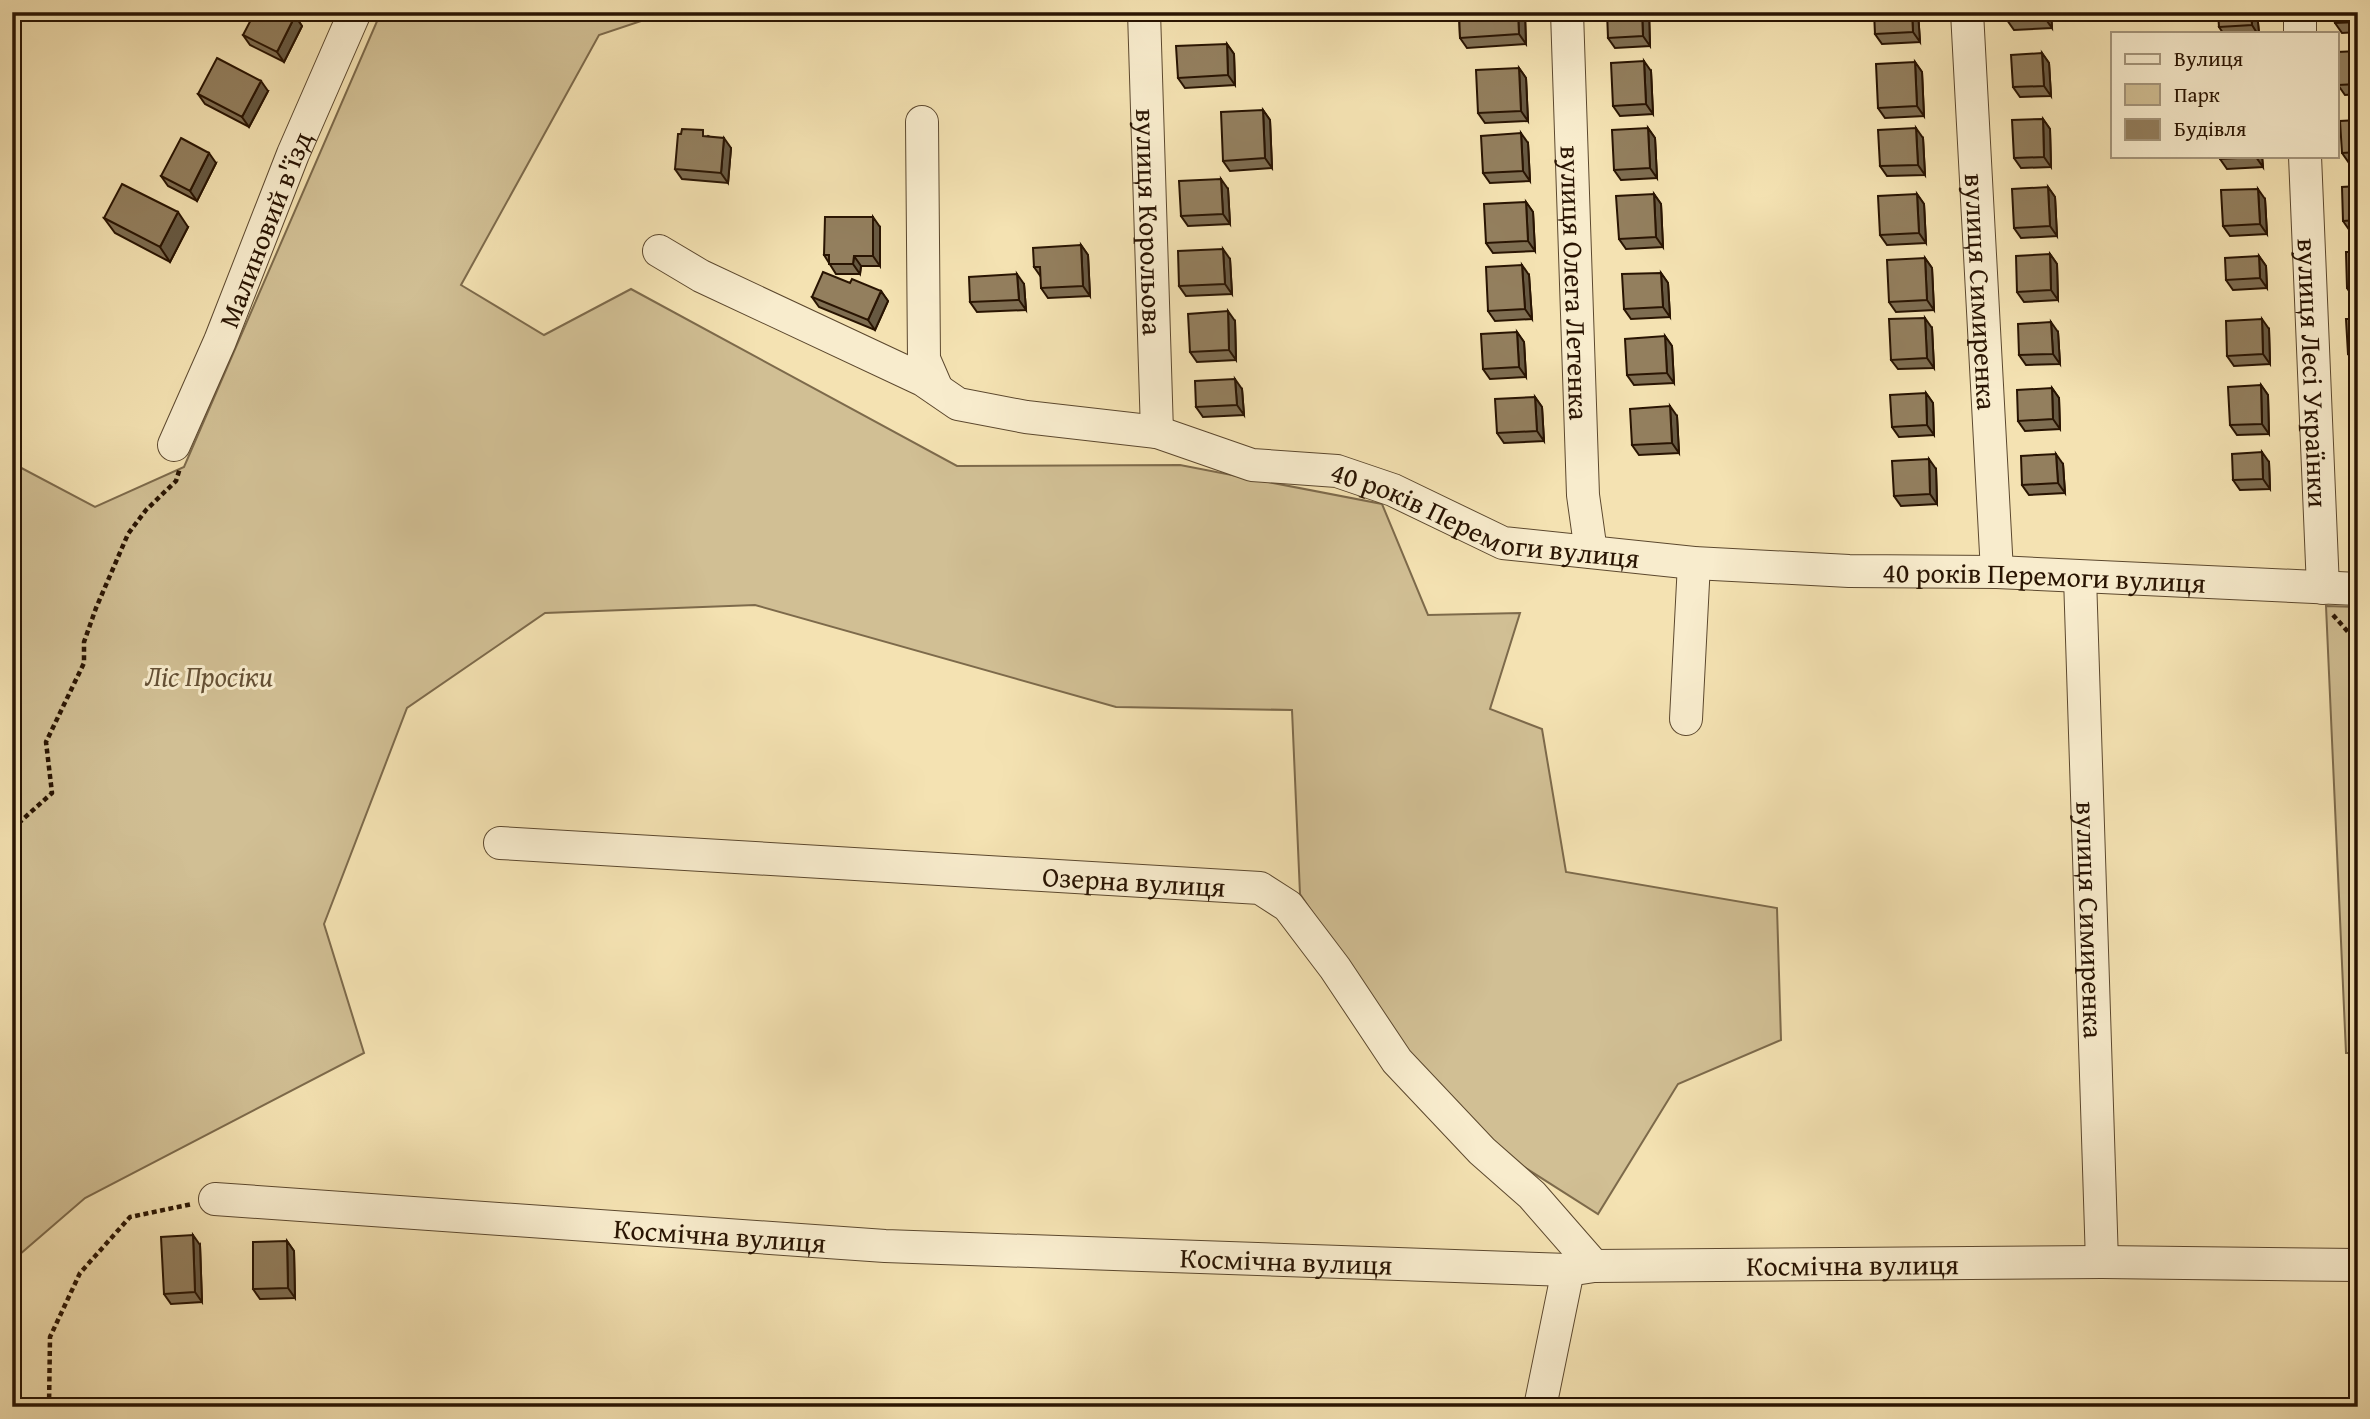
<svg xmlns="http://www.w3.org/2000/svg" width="2370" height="1419" font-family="'Gentium Book Plus',serif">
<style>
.green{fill:#d1bf94;stroke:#7d6a4b;stroke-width:2}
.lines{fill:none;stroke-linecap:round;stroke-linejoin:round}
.minor-casing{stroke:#5c482e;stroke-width:34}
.path{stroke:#291402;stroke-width:4.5;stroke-dasharray:5 3.5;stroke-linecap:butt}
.minor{stroke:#f8eccd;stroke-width:32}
.wall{fill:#7e6d51;stroke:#291402;stroke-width:2}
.shaded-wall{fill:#675942;stroke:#291402;stroke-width:2}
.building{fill:#937f5e;stroke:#291402;stroke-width:2}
.labels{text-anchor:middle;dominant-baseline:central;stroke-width:6;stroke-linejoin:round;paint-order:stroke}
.street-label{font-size:28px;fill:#291402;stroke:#f8eccd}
.park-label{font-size:28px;font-style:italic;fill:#645035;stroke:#f8eccd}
</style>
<rect width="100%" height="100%" fill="#f4e2b2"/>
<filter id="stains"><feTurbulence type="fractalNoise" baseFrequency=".00286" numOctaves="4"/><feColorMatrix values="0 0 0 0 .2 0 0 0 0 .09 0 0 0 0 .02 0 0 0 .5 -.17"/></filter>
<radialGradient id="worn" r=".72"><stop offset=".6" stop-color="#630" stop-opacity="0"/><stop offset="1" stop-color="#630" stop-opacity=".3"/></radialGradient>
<path class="green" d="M381,12H668L599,35L461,285L544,335L631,289L957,466L1180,465L1382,504L1428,615L1520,613L1490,709L1542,729L1566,872L1777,908L1781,1040L1678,1084L1598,1214L1505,1155L1403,1047L1300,894L1292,710L1116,707L755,605L545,613L407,708L324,924L364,1053L85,1198L12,1261V463L95,507L184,467Z
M2326,606L2358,607V1053H2346Z"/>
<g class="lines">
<g class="minor-casing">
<g id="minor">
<path id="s1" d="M1144,12L1157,432"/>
<path id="s2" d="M1567,12L1583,495L1591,552"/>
<path id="s3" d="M1967,12L1997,572"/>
<path d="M2300,12V33"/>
<path d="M922,122L924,359L937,389"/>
<path id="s4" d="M2305,156L2323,588"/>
<path id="s5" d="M659,251L701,276L923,380L958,404L1026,417L1157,432L1252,465L1337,471L1393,490L1503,543L1694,563L1849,571L1997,572L2358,589"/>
<path id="s6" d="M174,445L220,341L293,154L355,12"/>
<path id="s7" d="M2080,577L2102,1262"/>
<path d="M1686,719L1694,563"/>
<path id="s8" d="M500,843L1260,888L1288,906L1335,968L1397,1061L1482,1151L1532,1195L1594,1266"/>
<path id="s9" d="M215,1199L885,1246L1568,1270L1594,1266L2102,1262L2358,1265"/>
<path d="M1540,1407L1568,1270"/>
</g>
</g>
<path class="path" d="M2333,615L2358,643
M12,829L52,793L46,742L84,663V642L96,608L128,534L146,510L176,481L180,468
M49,1407L50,1337L80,1273L130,1217L192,1204"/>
<use href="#minor" class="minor"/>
</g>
<path class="wall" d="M1459,12H1523L1525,15L1526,44L1467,48L1460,38Z
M1649,12L1650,46L1615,48L1608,38Z
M1918,12L1920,42L1882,44L1875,34Z
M2051,12L2052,28L2014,30L2007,20Z
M2257,12L2259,33H2223L2219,27Z
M2358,12V32L2342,33L2335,23Z
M295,16L302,26L284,62L250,45L243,35Z
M1227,44L1234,54L1235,85L1185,88L1178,78Z
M2358,51V94L2345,95L2338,85Z
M2042,53L2049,63L2051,96L2020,97L2013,87Z
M1915,62L1922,72L1924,116L1885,118L1878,108Z
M1519,68L1526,78L1528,121L1485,123L1478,113Z
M1651,71L1653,114L1620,116L1613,106Z
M268,91L249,127L205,104L198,94Z
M1263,110L1270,120L1272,168L1230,171L1223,161Z
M2043,119L2050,129L2051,167L2021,168L2014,158Z
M2358,120V163H2349L2342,153Z
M1648,128L1655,138L1657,178L1621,180L1614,170Z
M708,136L731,148L728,183L682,179L675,169Z
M1923,138L1925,175L1887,176L1880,166Z
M1528,143L1530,181L1490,183L1483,173Z
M2220,156H2262L2263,167L2227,169L2220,159Z
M216,163L197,201L168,186L161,176Z
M2358,186V230L2350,231L2343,221Z
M2048,187L2055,197L2057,236L2021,238L2014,228Z
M1228,189L1230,224L1188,226L1181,216Z
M1654,194L1661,204L1663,247L1626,249L1619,239Z
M1917,194L1924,204L1926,243L1887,245L1880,235Z
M2265,199L2267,234L2230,236L2223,226Z
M1526,202L1533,212L1535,251L1493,253L1486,243Z
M104,218L188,227L170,262L115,233Z
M880,227V266H861L860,274H836L824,255Z
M1081,245L1088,255L1090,296L1048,298L1041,288V277L1034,267Z
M2358,252V297L2354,298L2347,288Z
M2050,254L2057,264L2058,300L2024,302L2017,292Z
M2259,256L2266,266L2267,288L2233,290L2226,280Z
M1925,258L1932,268L1934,310L1896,312L1889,302Z
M1230,259L1232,294L1186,296L1179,286Z
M1661,273L1668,283L1670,317L1631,319L1624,309Z
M1529,275L1532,319L1495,321L1488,311Z
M1024,284L1026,310L977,312L970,302Z
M881,291L888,301L875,330L819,307L812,297Z
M2358,319V364H2355L2348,354Z
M1235,321L1236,360L1197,362L1190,352Z
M1932,328L1934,368L1898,369L1891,360Z
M2269,329L2270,364L2234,366L2227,356Z
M1517,332L1524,342L1526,377L1490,379L1483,369Z
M2058,332L2060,364L2026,365L2019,355Z
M1665,336L1672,346L1674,383L1634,385L1627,375Z
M2261,385L2268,395L2269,434L2237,435L2230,425Z
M2358,385V430L2352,422Z
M2052,388L2059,398L2060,429L2025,431L2018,421Z
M1242,389L1244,415L1203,417L1196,407Z
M1926,393L1933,403L1934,435L1899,437L1892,427Z
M1535,397L1542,407L1544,441L1504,443L1497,433Z
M1677,416L1679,453L1639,455L1632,445Z
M2269,462L2270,489L2240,490L2233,480Z
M2063,464L2065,493L2029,495L2022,485Z
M1936,469L1937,504L1901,506L1894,496Z
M287,1241L294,1251L295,1298L260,1299L253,1289Z
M200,1245L202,1302L171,1304L164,1294Z"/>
<path class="shaded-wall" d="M1518,12H1523L1525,15L1526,44L1519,34Z
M1642,12H1649L1650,46L1643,36Z
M1912,12H1918L1920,42L1913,32Z
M2044,12H2051L2052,28L2045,18Z
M2251,12H2257L2259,33H2257L2252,25Z
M295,16L302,26L284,62L277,52Z
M1227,44L1234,54L1235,85L1228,75Z
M2042,53L2049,63L2051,96L2044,86Z
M1644,61L1651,71L1653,114L1646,104Z
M1915,62L1922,72L1924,116L1917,106Z
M1519,68L1526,78L1528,121L1521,111Z
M261,81L268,91L249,127L242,117Z
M1263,110L1270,120L1272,168L1265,158Z
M2043,119L2050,129L2051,167L2044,157Z
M1648,128L1655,138L1657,178L1650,168Z
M1916,128L1923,138L1925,175L1918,165Z
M1521,133L1528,143L1530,181L1523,171Z
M724,138L731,148L728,183L721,173Z
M209,153L216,163L197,201L190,191Z
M2256,156H2262L2263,167L2256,157Z
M1221,179L1228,189L1230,224L1223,214Z
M2048,187L2055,197L2057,236L2050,226Z
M2258,189L2265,199L2267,234L2260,224Z
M1654,194L1661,204L1663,247L1656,237Z
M1917,194L1924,204L1926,243L1919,233Z
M1526,202L1533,212L1535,251L1528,241Z
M178,212L188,227L170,262L160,247Z
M873,217L880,227V266L873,256Z
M1081,245L1088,255L1090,296L1083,286Z
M1223,249L1230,259L1232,294L1225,284Z
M2050,254L2057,264L2058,300L2051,290Z
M854,256L861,266L860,274L853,264Z
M2259,256L2266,266L2267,288L2260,278Z
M1925,258L1932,268L1934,310L1927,300Z
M1522,265L1529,275L1532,319L1525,309Z
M1661,273L1668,283L1670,317L1663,307Z
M1017,274L1024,284L1026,310L1019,300Z
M881,291L888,301L875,330L868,320Z
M1228,311L1235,321L1236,360L1229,350Z
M1925,318L1932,328L1934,368L1927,358Z
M2262,319L2269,329L2270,364L2263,354Z
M2051,322L2058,332L2060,364L2053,354Z
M1517,332L1524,342L1526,377L1519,367Z
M1665,336L1672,346L1674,383L1667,373Z
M1235,379L1242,389L1244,415L1237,405Z
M2261,385L2268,395L2269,434L2262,424Z
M2052,388L2059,398L2060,429L2053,419Z
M1926,393L1933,403L1934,435L1927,425Z
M1535,397L1542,407L1544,441L1537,431Z
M1670,406L1677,416L1679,453L1672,443Z
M2262,452L2269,462L2270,489L2263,479Z
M2056,454L2063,464L2065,493L2058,483Z
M1929,459L1936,469L1937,504L1930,494Z
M193,1235L200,1245L202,1302L195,1292Z
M287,1241L294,1251L295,1298L288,1288Z"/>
<path class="building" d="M255,12H287L295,16L277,52L243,35Z
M1459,12H1518L1519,34L1460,38Z
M1607,12H1642L1643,36L1608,38Z
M1874,12H1912L1913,32L1875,34Z
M2007,12H2044L2045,18L2007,20Z
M2218,12H2251L2252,25L2219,27Z
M2335,12H2358V22L2335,23Z
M1227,44L1228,75L1178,78L1176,46Z
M2358,51V84L2338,85L2337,52Z
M2042,53L2044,86L2013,87L2011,55Z
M217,58L261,81L242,117L198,94Z
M1644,61L1646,104L1613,106L1611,63Z
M1915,62L1917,106L1878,108L1876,64Z
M1519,68L1521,111L1478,113L1476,70Z
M1263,110L1265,158L1223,161L1221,112Z
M2043,119L2044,157L2014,158L2012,120Z
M2358,120V152L2342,153L2340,121Z
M1648,128L1650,168L1614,170L1612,130Z
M1916,128L1918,165L1880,166L1878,130Z
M682,129L703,130V136L724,138L721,173L675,169L678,134H681Z
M1521,133L1523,171L1483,173L1481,136Z
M181,138L209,153L190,191L161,176Z
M2220,156H2256V157L2220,159Z
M1221,179L1223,214L1181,216L1179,181Z
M122,184L178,212L160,247L104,218Z
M2358,186V220L2343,221L2342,187Z
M2048,187L2050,226L2014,228L2012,189Z
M2258,189L2260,224L2223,226L2221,190Z
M1654,194L1656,237L1619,239L1616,196Z
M1917,194L1919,233L1880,235L1878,196Z
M1526,202L1528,241L1486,243L1484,204Z
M825,217H873V256H854L853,264H829V255H824Z
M1081,245L1083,286L1041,288L1040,267H1034L1033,248Z
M1223,249L1225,284L1179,286L1178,251Z
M2346,252H2358V287L2347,288Z
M2050,254L2051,290L2017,292L2016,256Z
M2259,256L2260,278L2226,280L2225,258Z
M1925,258L1927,300L1889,302L1887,260Z
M1522,265L1525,309L1488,311L1486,267Z
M823,272L850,283L852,279L881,291L868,320L812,297Z
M1661,273L1663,307L1624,309L1622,274Z
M1017,274L1019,300L970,302L969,277Z
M1228,311L1229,350L1190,352L1188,314Z
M1925,318L1927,358L1891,360L1889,319Z
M2262,319L2263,354L2227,356L2226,321Z
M2346,319H2358V353L2348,354Z
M2051,322L2053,354L2019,355L2018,324Z
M1517,332L1519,367L1483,369L1481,334Z
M1665,336L1667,373L1627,375L1625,339Z
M1235,379L1237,405L1196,407L1195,381Z
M2261,385L2262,424L2230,425L2228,387Z
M2350,385H2358V421L2352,422Z
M2052,388L2053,419L2018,421L2017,390Z
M1926,393L1927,425L1892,427L1890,395Z
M1535,397L1537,431L1497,433L1495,399Z
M1670,406L1672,443L1632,445L1630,409Z
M2352,448H2358V492H2354Z
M2262,452L2263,479L2233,480L2232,454Z
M2056,454L2058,483L2022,485L2021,456Z
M1929,459L1930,494L1894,496L1892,461Z
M193,1235L195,1292L164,1294L161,1237Z
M287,1241L288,1288L253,1289V1242Z"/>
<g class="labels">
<g class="street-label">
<text stroke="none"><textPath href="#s1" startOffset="210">вулиця Корольова</textPath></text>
<text stroke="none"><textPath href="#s6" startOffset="234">Малиновий в'їзд</textPath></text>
<text stroke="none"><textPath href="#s2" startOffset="271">вулиця Олега Летенка</textPath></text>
<text stroke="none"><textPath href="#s3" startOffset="280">вулиця Симиренка</textPath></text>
<text stroke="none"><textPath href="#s4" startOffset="217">вулиця Лесі Українки</textPath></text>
<text stroke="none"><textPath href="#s5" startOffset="880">40 років Перемоги вулиця</textPath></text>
<text stroke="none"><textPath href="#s5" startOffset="1447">40 років Перемоги вулиця</textPath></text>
<text stroke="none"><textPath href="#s8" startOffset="635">Озерна вулиця</textPath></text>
<text stroke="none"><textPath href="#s7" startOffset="343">вулиця Симиренка</textPath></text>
<text stroke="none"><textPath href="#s9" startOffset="506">Космічна вулиця</textPath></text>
<text stroke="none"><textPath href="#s9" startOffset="1073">Космічна вулиця</textPath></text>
<text stroke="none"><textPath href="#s9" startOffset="1640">Космічна вулиця</textPath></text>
</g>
<g class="park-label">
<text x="209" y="675">Ліс Просіки</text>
</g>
</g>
<rect width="2370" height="1419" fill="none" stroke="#f4e2b2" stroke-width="42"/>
<rect x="14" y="14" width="2342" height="1391" fill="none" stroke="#291402" stroke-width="3.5"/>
<rect x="21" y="21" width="2328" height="1377" fill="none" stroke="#291402" stroke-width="2"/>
<rect x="2111" y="32" width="228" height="126" fill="#f8eccd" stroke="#a5967c" stroke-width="2"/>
<rect x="2125" y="54" width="35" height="10" fill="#f8eccd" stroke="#a5967c" stroke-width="2"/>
<text x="2174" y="66" font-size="21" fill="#291402">Вулиця</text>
<rect x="2125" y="84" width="35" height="21" fill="#d1bf94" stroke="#a5967c" stroke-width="2"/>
<text x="2174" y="102" font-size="21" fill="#291402">Парк</text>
<rect x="2125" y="119" width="35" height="21" fill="#937f5e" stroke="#a5967c" stroke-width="2"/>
<text x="2174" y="136" font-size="21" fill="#291402">Будівля</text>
<rect width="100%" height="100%" filter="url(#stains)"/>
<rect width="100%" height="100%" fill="url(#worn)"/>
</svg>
